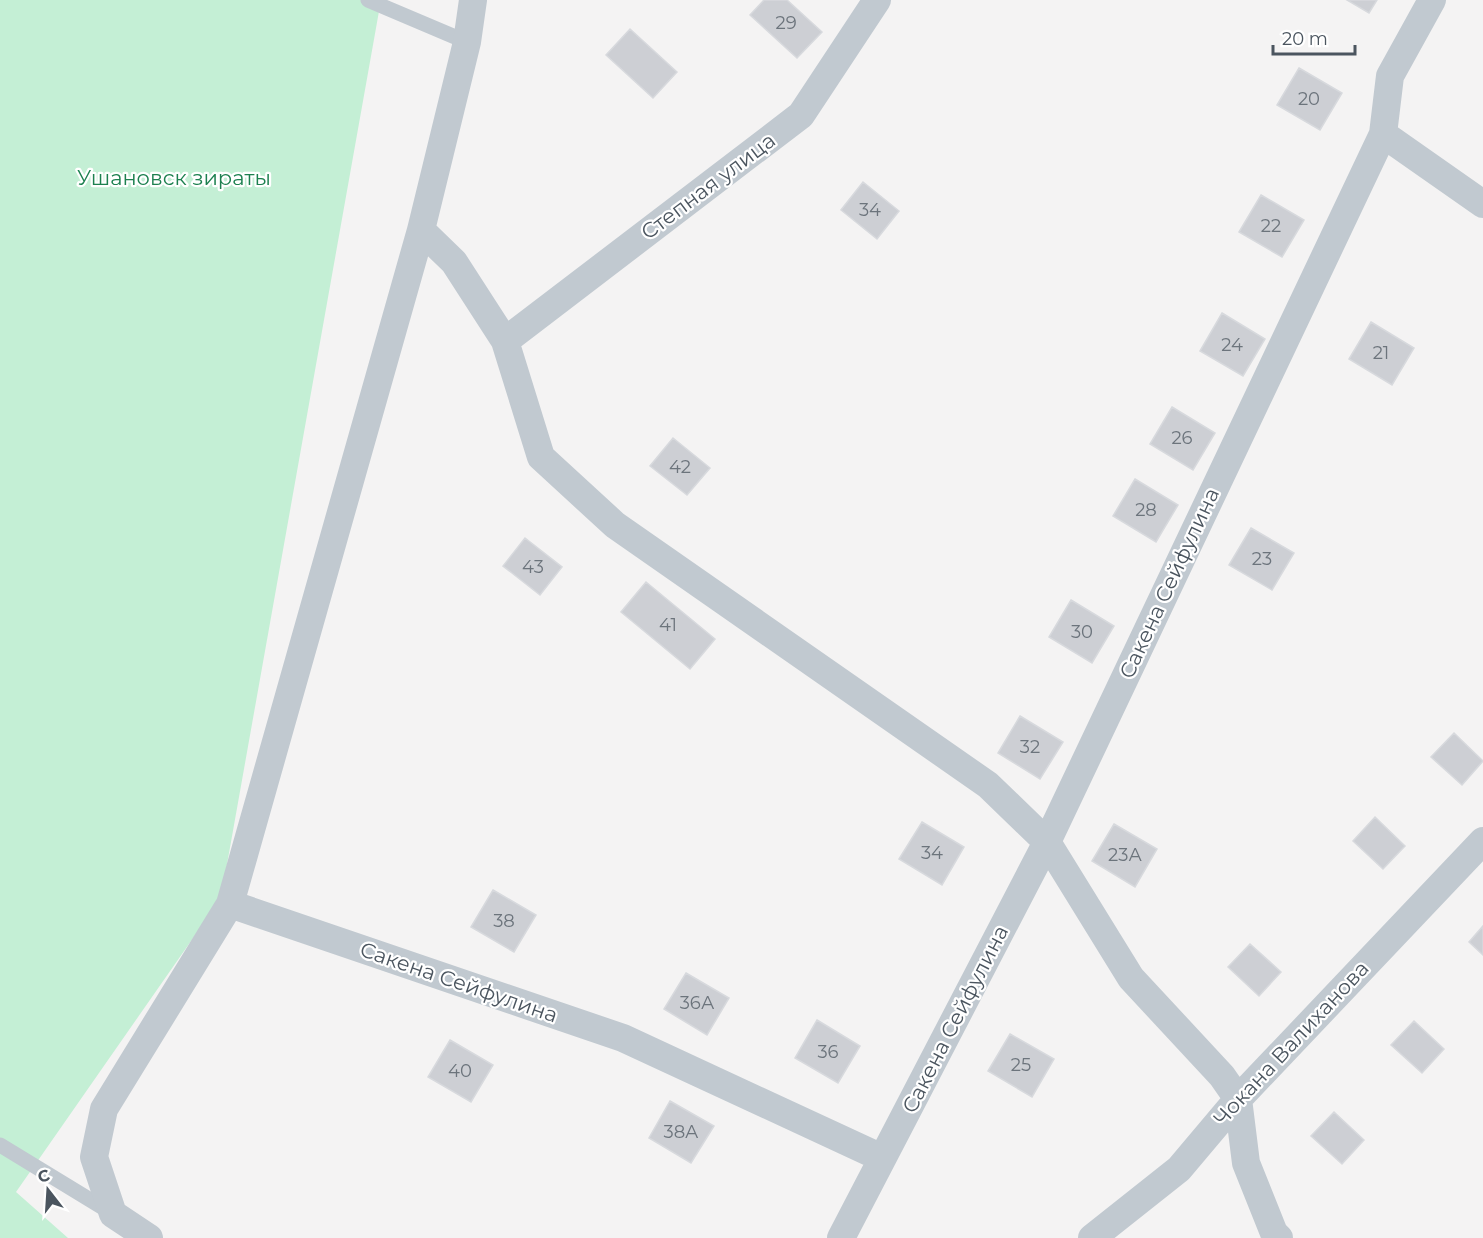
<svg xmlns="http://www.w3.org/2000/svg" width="1483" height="1238" font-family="Montserrat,sans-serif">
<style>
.green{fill:#c4efd5}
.building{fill:#cdcfd4;stroke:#d7d9dd;stroke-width:1.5}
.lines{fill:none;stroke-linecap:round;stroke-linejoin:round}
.lane{stroke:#c1c9d0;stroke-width:15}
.street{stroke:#c1c9d0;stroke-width:28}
.labels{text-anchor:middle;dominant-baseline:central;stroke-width:4.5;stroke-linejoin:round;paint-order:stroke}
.number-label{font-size:18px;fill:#6c747c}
.park-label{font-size:21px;fill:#1c804f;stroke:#fff}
.street-label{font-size:21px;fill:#4b555f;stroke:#fff}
</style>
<rect width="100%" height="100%" fill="#f4f3f3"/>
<path class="green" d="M0,0H381L221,898L16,1192L68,1238H0Z"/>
<path class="building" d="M764,0H787L822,32L797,58L750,15Z
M1347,0H1377L1369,13Z
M630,29L677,72L653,98L606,55Z
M1299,68L1342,93L1320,130L1277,105Z
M863,182L899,211L877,239L841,210Z
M1261,195L1304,220L1282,257L1239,232Z
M1222,313L1265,339L1243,376L1200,351Z
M1371,322L1414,348L1392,385L1349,359Z
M1172,407L1215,433L1193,470L1150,444Z
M673,438L710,468L687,495L650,466Z
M1135,479L1178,505L1156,542L1113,516Z
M1251,528L1294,553L1272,590L1229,565Z
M525,538L562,567L540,595L503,566Z
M646,582L715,639L690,669L621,612Z
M1071,600L1114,626L1092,663L1049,637Z
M1020,716L1063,742L1040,779L998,753Z
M1454,733L1483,761L1462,785L1431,757Z
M1375,817L1405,846L1383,869L1353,841Z
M922,822L964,847L942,885L899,859Z
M1114,824L1157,849L1135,887L1092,861Z
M493,890L536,915L514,952L471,927Z
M1483,926V955L1469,942Z
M1250,944L1281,972L1259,996L1228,967Z
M686,973L729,998L707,1035L664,1009Z
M817,1020L860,1046L838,1083L795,1058Z
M1414,1021L1444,1049L1422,1073L1391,1045Z
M1010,1034L1054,1059L1032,1097L988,1071Z
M450,1040L493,1065L471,1102L428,1077Z
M670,1101L714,1126L691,1163L649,1138Z
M1334,1112L1364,1140L1342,1164L1311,1136Z"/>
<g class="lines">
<path class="lane" d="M368,0L467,42
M0,1145L110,1212"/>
<path class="street" d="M1383,134L1483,204
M421,230L454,262L505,341L541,457L615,525L988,785L1047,842L1131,978L1222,1076L1238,1099L1246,1163L1274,1233L1279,1238
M505,341L801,115L877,0
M230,904L623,1038L882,1158
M149,1238L113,1214L94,1157L104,1109L230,904L421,230L467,42L473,0
M841,1238L1047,842L1383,134L1390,76L1432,0
M1092,1238L1179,1169L1238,1099L1483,841"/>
</g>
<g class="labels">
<g class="number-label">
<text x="786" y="23">29</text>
<text x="1309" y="99">20</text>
<text x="870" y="210">34</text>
<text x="1271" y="226">22</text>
<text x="1232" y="345">24</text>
<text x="1381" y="353">21</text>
<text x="1182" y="438">26</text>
<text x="680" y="467">42</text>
<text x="1146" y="510">28</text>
<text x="1262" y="559">23</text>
<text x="533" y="567">43</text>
<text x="668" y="625">41</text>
<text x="1082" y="632">30</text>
<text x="1030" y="747">32</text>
<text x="932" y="853">34</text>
<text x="1125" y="855">23А</text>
<text x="504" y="921">38</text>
<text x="697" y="1003">36А</text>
<text x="828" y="1052">36</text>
<text x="1021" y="1065">25</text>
<text x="460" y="1071">40</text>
<text x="681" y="1132">38А</text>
</g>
<g class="park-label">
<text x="174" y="177">Ушановск зираты</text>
</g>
<g class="street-label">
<text transform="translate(708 186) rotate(-37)">Степная улица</text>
<text transform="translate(1169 583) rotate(-65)">Сакена Сейфулина</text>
<text transform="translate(459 982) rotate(19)">Сакена Сейфулина</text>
<text transform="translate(955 1019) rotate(-63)">Сакена Сейфулина</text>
<text transform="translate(1291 1043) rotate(-47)">Чокана Валиханова</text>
</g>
</g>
<g transform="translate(48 1190) rotate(343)" stroke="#ffffff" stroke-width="4.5" paint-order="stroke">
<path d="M0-4.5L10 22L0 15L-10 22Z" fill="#4b555f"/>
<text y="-9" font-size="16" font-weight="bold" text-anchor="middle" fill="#4b555f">С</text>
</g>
<path d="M1273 45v9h82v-9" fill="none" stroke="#4b555f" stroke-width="3"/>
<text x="1282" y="45" font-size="18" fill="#4b555f" stroke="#ffffff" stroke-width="4.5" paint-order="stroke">20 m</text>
</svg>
